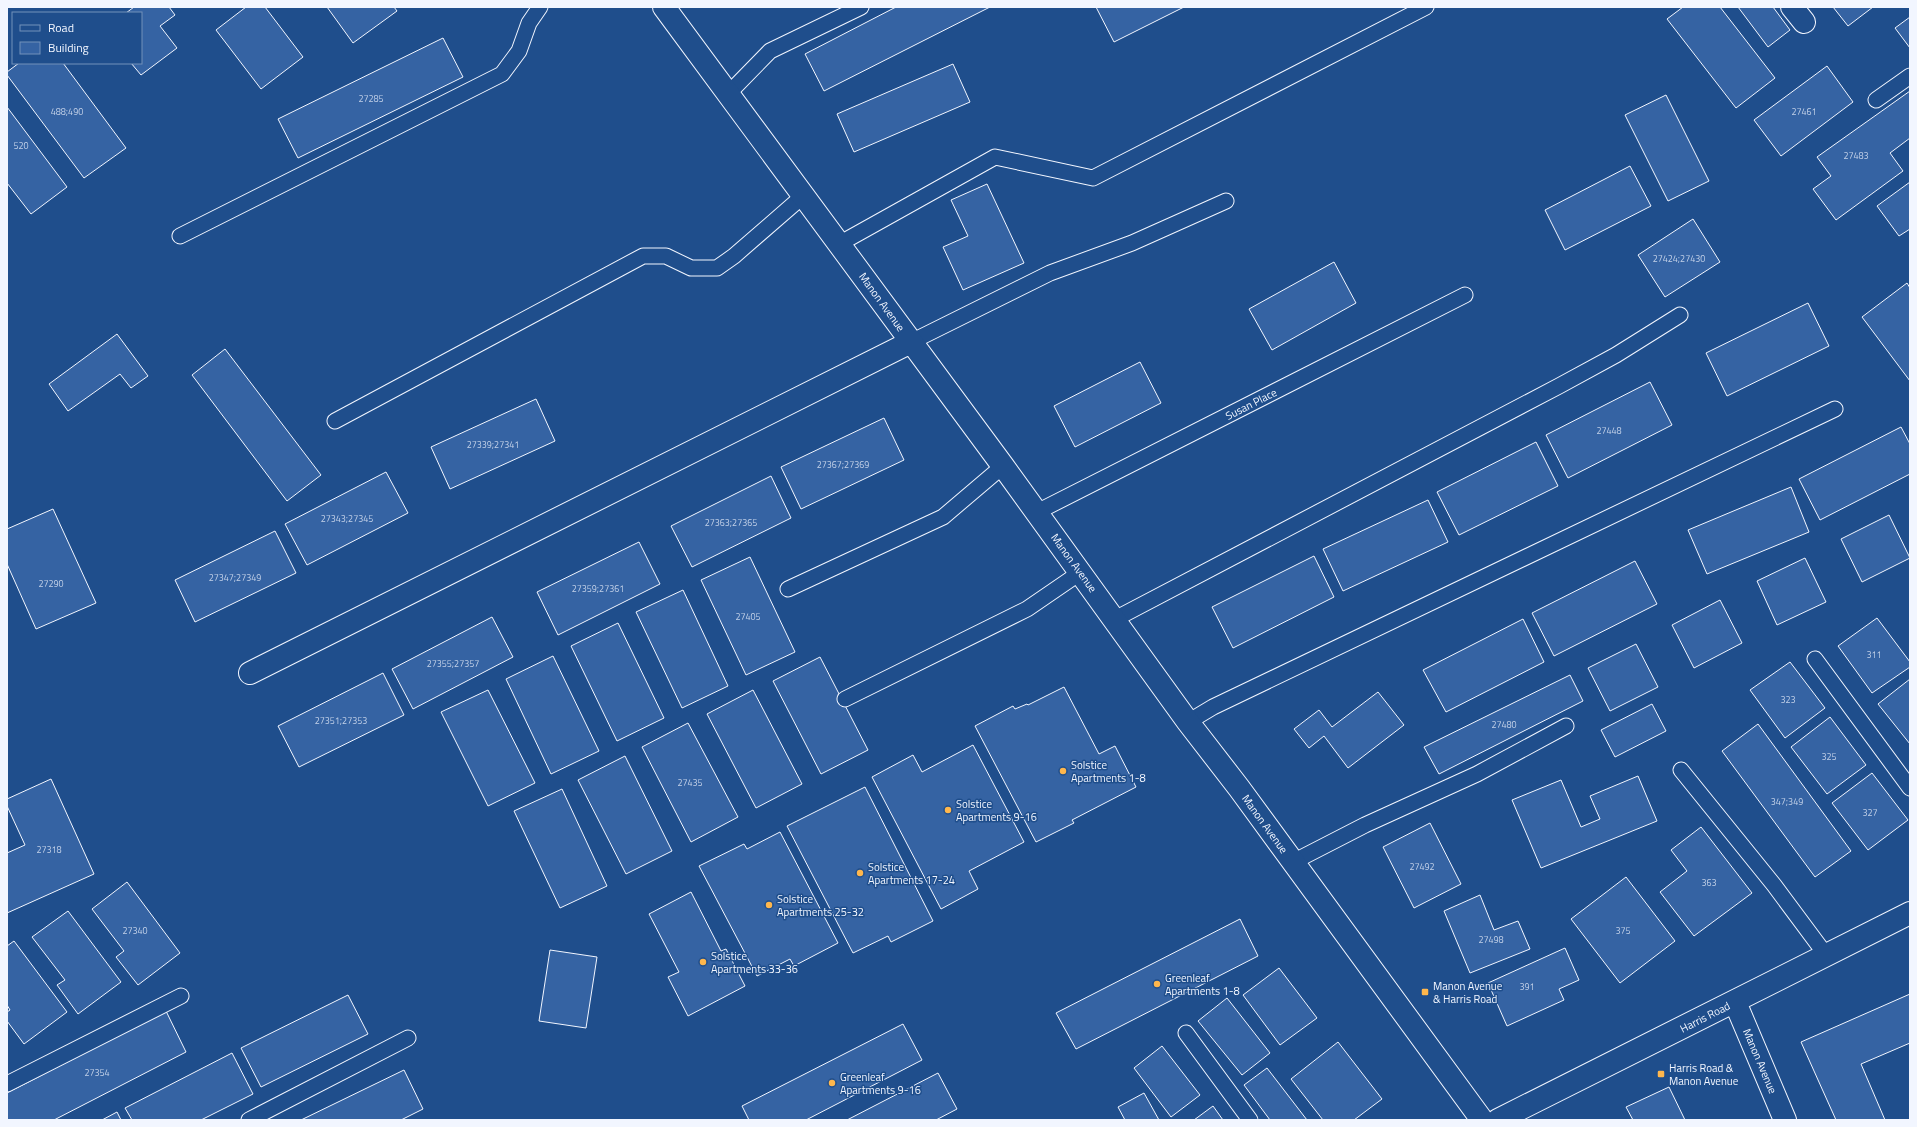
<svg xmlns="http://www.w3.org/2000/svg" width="1917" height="1127" font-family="'Titillium Web',sans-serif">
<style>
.building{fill:#3563a3;stroke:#f2f6ff}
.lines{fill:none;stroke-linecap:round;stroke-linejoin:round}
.lane-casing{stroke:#f2f6ff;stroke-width:17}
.street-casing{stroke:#f2f6ff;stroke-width:24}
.lane{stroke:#1f4e8c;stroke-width:15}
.street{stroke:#1f4e8c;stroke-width:22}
.poi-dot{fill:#ffb74d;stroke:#1f4e8c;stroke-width:1.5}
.labels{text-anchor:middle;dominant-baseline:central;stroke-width:3;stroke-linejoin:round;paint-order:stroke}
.number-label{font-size:9px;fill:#c3d1e8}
.street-label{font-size:11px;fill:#f2f6ff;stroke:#1f4e8c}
.poi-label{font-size:11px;fill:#f2f6ff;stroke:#1f4e8c;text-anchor:start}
</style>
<rect width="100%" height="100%" fill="#1f4e8c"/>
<path class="building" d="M134,7H169L175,15L160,26L177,48L141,75L131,63H141V13H126Z
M246,7H265L303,57L261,89L216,30Z
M327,7H394L397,11L353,43Z
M896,7H990L824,91L805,54Z
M1096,7H1184L1114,42Z
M1683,7H1720L1775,78L1736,108L1667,19Z
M1738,7H1773L1790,30L1768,47Z
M1833,7H1873L1848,26Z
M1910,17V48L1895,28Z
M443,38L463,77L298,158L278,119Z
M19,63H63L126,148L84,178L7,75V72Z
M953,64L970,102L854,152L837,114Z
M1827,66L1853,102L1781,156L1754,120Z
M1910,91V138L1890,153L1903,171L1836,220L1813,189L1831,176L1817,157Z
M1666,95L1709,181L1668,201L1625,115Z
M7,107L67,187L31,214L7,183Z
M1630,166L1651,206L1565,250L1545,210Z
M1910,182V229L1899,236L1877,206Z
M987,184L1024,263L963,290L943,247L968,236L951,200Z
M1693,219L1720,262L1665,297L1638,255Z
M1334,262L1356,303L1272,350L1249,309Z
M1907,283L1910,288V381L1862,317Z
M1808,303L1829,346L1727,396L1706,353Z
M117,334L148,376L131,388L120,374L68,411L49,384Z
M225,349L321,475L287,501L192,375Z
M1140,362L1161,403L1075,447L1054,406Z
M1650,382L1672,425L1568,478L1546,435Z
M536,399L555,441L450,489L431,447Z
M884,418L904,460L801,509L781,467Z
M1901,427L1910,444V474L1820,520L1799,479Z
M1536,442L1558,486L1459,535L1437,492Z
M386,472L408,513L307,565L285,524Z
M771,476L791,518L692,567L671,526Z
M1791,487L1809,532L1707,574L1688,530Z
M1428,500L1448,542L1343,591L1323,549Z
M53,509L96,603L36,629L7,564V529Z
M1889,515L1910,558L1862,582L1841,539Z
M275,531L296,573L195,622L175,580Z
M639,542L660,584L558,635L537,592Z
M1314,556L1334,597L1233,648L1212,607Z
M750,557L795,652L746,675L701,580Z
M1805,558L1826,602L1777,625L1757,581Z
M1635,561L1657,604L1554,656L1532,613Z
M683,590L728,686L682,708L636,612Z
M1720,600L1742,643L1694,668L1672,625Z
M492,617L513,657L413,709L392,669Z
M1877,618L1910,662V667L1872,693L1838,646Z
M1523,619L1544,662L1446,712L1423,670Z
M618,623L664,718L617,741L571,646Z
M1636,644L1658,687L1610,711L1588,668Z
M553,656L599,751L551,774L506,679Z
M820,657L868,750L821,774L773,681Z
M1790,662L1825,708L1785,738L1750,690Z
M383,673L404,715L299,767L278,726Z
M1570,675L1583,701L1439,774L1424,747Z
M1910,679V744L1878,704Z
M1064,687L1099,754L1115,746L1136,787L1072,820L1074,823L1036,842L975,726L1013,706L1015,709L1027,704L1028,705Z
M488,690L535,783L488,806L441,712Z
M753,690L802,784L756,808L707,714Z
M1378,692L1404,725L1348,768L1324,736L1309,748L1294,729L1319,710L1332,727Z
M1652,704L1666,731L1615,757L1601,730Z
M1830,717L1866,765L1827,794L1791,747Z
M688,723L738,817L691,842L642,747Z
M1758,724L1851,851L1815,877L1722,751Z
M973,745L1024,842L969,871L978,889L941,909L872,777L913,755L922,772Z
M625,756L672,851L626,874L578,780Z
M1872,773L1908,820L1868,850L1832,803Z
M1638,776L1657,821L1541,868L1512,800L1561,780L1581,827L1600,819L1590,796Z
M51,779L94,874L7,913V853L25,845L7,806V799Z
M865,787L933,921L891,942L888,936L853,953L787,826Z
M562,789L607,886L560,908L514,811Z
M1430,823L1461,884L1414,908L1383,847Z
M1701,827L1752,893L1694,936L1660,892L1687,871L1671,850Z
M780,832L838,943L794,966L790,959L757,976L699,866L744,844L747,849Z
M1626,877L1675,941L1620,983L1571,919Z
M127,882L180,953L138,985L116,957L124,951L92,909Z
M691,892L721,951L726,949L745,986L688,1016L668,977L679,972L649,914Z
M1480,895L1494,930L1518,921L1530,949L1470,973L1444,911Z
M68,911L121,982L78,1014L57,985L65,980L32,937Z
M1240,919L1258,956L1076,1049L1056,1013Z
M14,941L67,1012L24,1044L7,1021V1012L10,1010L7,1005V946Z
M1565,948L1579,980L1559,989L1564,1000L1507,1026L1488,983Z
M550,950L597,957L586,1028L539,1021Z
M1279,968L1317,1018L1280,1045L1243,995Z
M1910,994V1043L1861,1064L1885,1120H1836L1801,1042Z
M348,995L368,1034L261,1087L241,1048Z
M1227,998L1270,1053L1242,1075L1198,1021Z
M166,1011L186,1052L54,1120H7V1093Z
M903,1024L922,1060L806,1120H749L742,1106Z
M1338,1042L1382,1099L1354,1120H1323L1291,1079Z
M1162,1046L1200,1095L1171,1117L1134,1068Z
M232,1053L253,1094L201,1120H132L125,1108Z
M1267,1068L1307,1120H1270L1244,1085Z
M404,1070L423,1109L401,1120H301Z
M938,1073L957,1109L936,1120H847Z
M1669,1087L1685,1120H1633L1626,1107Z
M1144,1093L1159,1120H1125L1118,1107Z
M1213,1106L1223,1120H1194Z
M117,1112L121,1120H102Z"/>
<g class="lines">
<g class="lane-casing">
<path id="lane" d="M728,94L770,51L861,7
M1876,100L1910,76
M180,236L502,74L519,51L529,23L540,7
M839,244L995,157L1093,178L1426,7
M911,342L1050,273L1132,243L1226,201
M335,421L643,256H666L691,268H717L734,256L803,196
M1037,512L1465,295
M788,589L943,517L1003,466
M1115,619L1559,386L1616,355L1680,315
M1815,659L1910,788
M845,699L1027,609L1081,572
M1188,722L1213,707L1835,409
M1681,770L1774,885L1826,955
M1293,862L1365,825L1477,774L1566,726
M1186,1033L1250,1120
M7,1084L181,996
M249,1120L408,1038"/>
</g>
<g class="street-casing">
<path id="street" d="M664,7L1003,466L1188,722L1239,788L1482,1120
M1792,7L1804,22
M250,673L911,342
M1735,1002L1785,1120
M1498,1120L1910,913"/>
</g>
<use href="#lane" class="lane"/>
<use href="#street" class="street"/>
</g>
<g class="poi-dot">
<circle cx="1063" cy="771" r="4"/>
<circle cx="948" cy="810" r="4"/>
<circle cx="860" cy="873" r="4"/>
<circle cx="769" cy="905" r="4"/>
<circle cx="703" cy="962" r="4"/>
<circle cx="1157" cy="984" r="4"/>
<rect x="1421" y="988" width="8" height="8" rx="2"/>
<rect x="1657" y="1070" width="8" height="8" rx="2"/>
<circle cx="832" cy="1083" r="4"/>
</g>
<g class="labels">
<g class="number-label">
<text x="371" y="98">27285</text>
<text x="67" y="111">488;490</text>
<text x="1804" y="111">27461</text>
<text x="21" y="145">520</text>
<text x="1856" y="155">27483</text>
<text x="1679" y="258">27424;27430</text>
<text x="1609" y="430">27448</text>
<text x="493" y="444">27339;27341</text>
<text x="843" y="464">27367;27369</text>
<text x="347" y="518">27343;27345</text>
<text x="731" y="522">27363;27365</text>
<text x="235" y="577">27347;27349</text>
<text x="51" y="583">27290</text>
<text x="598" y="588">27359;27361</text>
<text x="748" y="616">27405</text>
<text x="1874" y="654">311</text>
<text x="453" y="663">27355;27357</text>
<text x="1788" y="699">323</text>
<text x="341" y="720">27351;27353</text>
<text x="1504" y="724">27480</text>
<text x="1829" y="756">325</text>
<text x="690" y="782">27435</text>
<text x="1787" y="801">347;349</text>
<text x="1870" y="812">327</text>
<text x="49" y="849">27318</text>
<text x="1422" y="866">27492</text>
<text x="1709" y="882">363</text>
<text x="135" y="930">27340</text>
<text x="1623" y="930">375</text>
<text x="1491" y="939">27498</text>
<text x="1527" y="986">391</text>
<text x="97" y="1072">27354</text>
</g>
<g class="street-label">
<text transform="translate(882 302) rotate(54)">Manon Avenue</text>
<text transform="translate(1251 404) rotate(-27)">Susan Place</text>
<text transform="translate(1074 563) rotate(54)">Manon Avenue</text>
<text transform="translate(1265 824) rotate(54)">Manon Avenue</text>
<text transform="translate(1705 1017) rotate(-27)">Harris Road</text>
<text transform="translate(1760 1061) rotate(67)">Manon Avenue</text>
</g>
<g class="poi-label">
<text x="1071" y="765">Solstice<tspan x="1071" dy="13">Apartments 1-8</tspan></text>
<text x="956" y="804">Solstice<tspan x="956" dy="13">Apartments 9-16</tspan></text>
<text x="868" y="867">Solstice<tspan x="868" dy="13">Apartments 17-24</tspan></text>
<text x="777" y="899">Solstice<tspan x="777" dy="13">Apartments 25-32</tspan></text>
<text x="711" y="956">Solstice<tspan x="711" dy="13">Apartments 33-36</tspan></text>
<text x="1165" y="978">Greenleaf<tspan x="1165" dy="13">Apartments 1-8</tspan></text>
<text x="1433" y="986">Manon Avenue<tspan x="1433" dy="13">&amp; Harris Road</tspan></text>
<text x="1669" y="1068">Harris Road &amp;<tspan x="1669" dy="13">Manon Avenue</tspan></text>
<text x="840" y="1077">Greenleaf<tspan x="840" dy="13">Apartments 9-16</tspan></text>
</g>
</g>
<rect width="1917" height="1127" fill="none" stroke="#f2f6ff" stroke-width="16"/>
<rect x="12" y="12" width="130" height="52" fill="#1f4e8c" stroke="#7391ba"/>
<rect x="20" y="25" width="20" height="6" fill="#1f4e8c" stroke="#7391ba"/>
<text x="48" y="32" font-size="12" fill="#f2f6ff">Road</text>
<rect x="20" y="42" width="20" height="12" fill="#3563a3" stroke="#7391ba"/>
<text x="48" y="52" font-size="12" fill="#f2f6ff">Building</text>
</svg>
